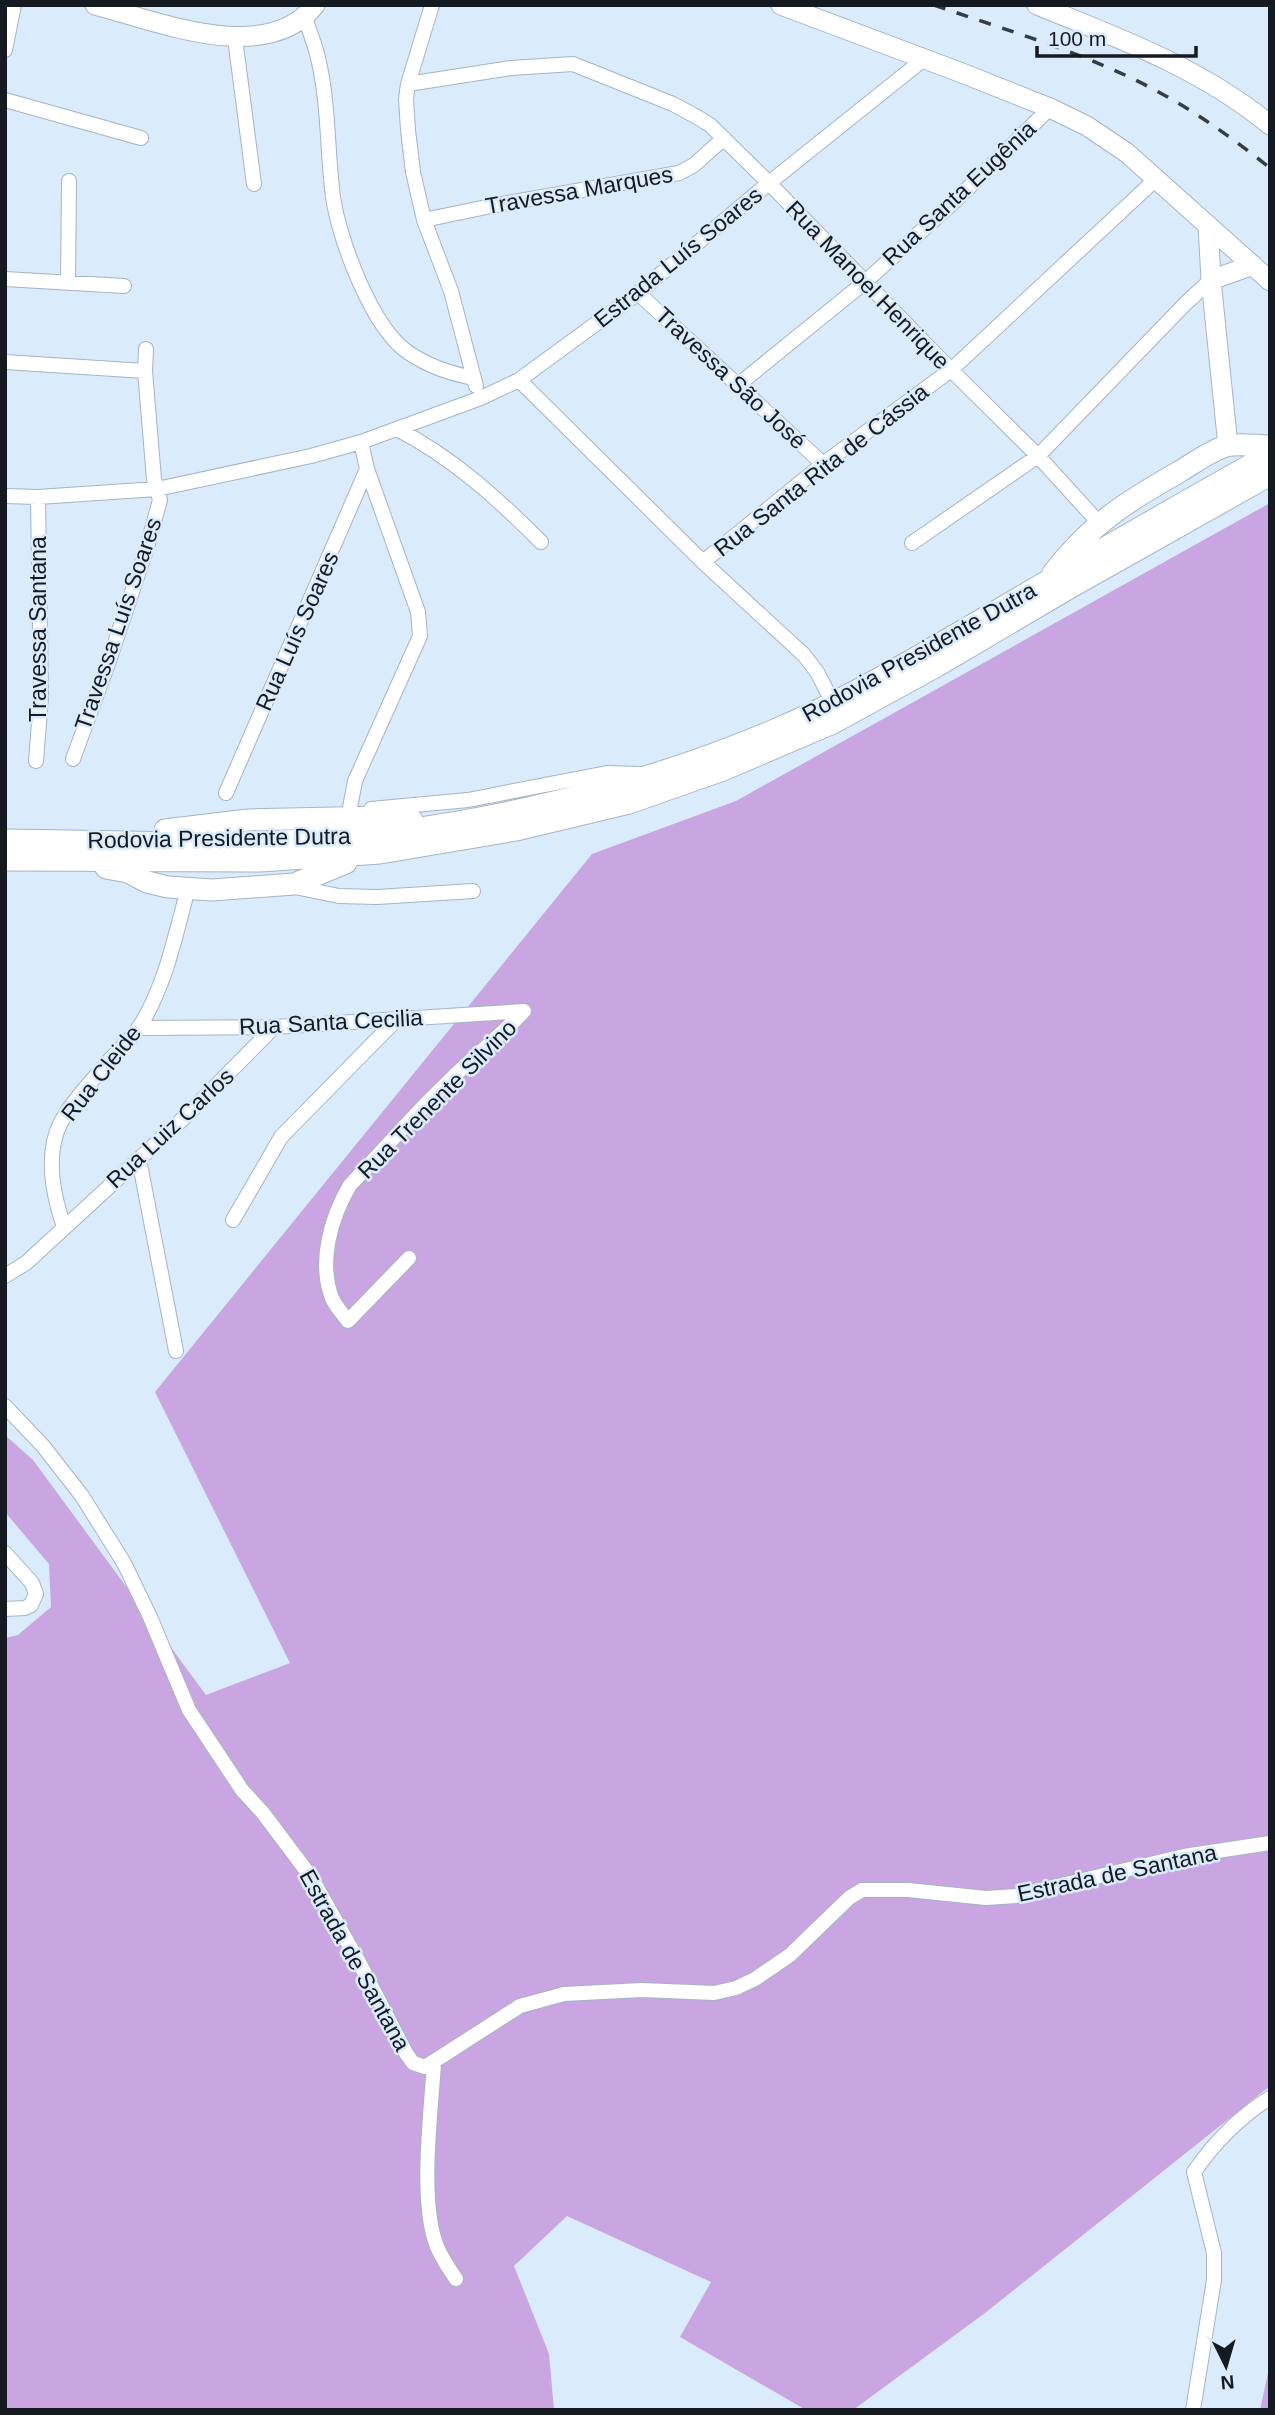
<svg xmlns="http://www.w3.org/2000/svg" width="1275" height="2415" font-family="Arial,sans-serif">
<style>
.green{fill:#c9a6e2}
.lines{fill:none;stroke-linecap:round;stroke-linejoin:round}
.minor-casing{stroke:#a5b4c4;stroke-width:16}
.major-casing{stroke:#a5b4c4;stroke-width:21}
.highway-casing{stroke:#a5b4c4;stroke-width:23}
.minor{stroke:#fff;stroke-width:14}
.major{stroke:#fff;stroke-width:19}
.highway{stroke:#fff;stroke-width:21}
.rail{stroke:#353c44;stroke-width:3.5;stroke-dasharray:12 12;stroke-linecap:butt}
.labels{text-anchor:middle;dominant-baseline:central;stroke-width:5;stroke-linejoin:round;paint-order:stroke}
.street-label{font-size:23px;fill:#151a20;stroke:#daebfc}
</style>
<rect width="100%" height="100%" fill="#daebfc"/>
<path class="green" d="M1270,503V2086L985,2313L853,2410H806L680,2337L711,2282L567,2216L514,2266L549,2354L554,2410H5V1638L18,1635L51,1607L49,1564L5,1512V1435L33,1460L206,1695L290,1663L155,1392L592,854L736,801Z
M1268,2373H1270V2410H1260Z"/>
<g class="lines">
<g class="minor-casing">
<path id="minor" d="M432,5L408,84L406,99L408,130L413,172L424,220L451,291L476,386
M305,17C309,31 315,44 318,58C329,103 327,151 333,197C339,239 372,329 409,353C427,365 452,374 474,378
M235,38L254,184
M5,50L14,5
M408,84L511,68L573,64L673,104L697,117L710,125L769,183L951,370L1038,456L1099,523
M5,100L141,138
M424,220L496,205L679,173L694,165L724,138
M5,279L124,286
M68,283L69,181
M638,293L823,464
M5,362L145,371
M519,380L703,562L804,655L817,672L833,703
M738,385L865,282L957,199L1050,108
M397,429C452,457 498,499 541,542
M5,496L38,497L157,489L311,456L361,442L481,398L519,380L638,293L769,183L924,59
M912,543L1038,456L1186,303L1211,280
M703,562L823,464L951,370L1156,179
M73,759L109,661L147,547L160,500L154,479L145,371L146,349
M36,761L41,697L38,497
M226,793L367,469
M371,809L468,800L607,773L638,774
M349,813L355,781L420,636L418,612L367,469L361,442
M290,886L339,896L377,897L473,891
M138,1028L274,1027L524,1011
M139,1159L176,1351
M233,1220L281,1137L397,1019
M64,1227C53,1195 45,1153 61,1122C73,1100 92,1081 108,1062C118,1051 131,1039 140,1026C166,984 175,936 188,889
M409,1258L348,1321C343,1314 335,1306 332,1298C318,1262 331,1217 350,1185C382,1152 412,1116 446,1084C471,1058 500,1037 524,1011
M5,1276L26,1263L187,1115L274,1027
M5,1406L43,1446L82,1496L124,1563L150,1617L189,1710L242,1790L263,1813L311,1877L361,1966L406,2053L413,2063L425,2067L520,2006L564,1994L642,1990L714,1993L736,1988L755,1979L790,1955L849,1898L862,1890H908L986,1898L1016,1896L1184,1856L1270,1843
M5,1553L32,1583L36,1594L31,1605L25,1608L5,1609
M434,2063C431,2113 420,2195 435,2241C439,2255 448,2267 456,2279
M1193,2410L1214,2280V2253L1194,2172C1213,2144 1240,2116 1270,2098"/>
</g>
<g class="major-casing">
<path id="major" d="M95,5C157,21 267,67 315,5
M781,5L962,73L1050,108L1087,126L1127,153L1270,281
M1037,5C1119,38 1201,68 1270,125
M1208,225L1211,280L1228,446
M1211,280L1253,265"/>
</g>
<g class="highway-casing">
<path id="highway" d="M1053,573C1091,524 1126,502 1179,472C1194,463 1210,451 1226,446C1239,443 1256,446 1270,446
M165,830L248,820L381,817L412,820
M5,840C98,841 191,845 284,841C446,834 622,794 772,731C849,699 920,655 993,613C1085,559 1177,506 1270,454
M5,860L260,861L380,853L516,830L629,803L723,770L833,723L937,666L1071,587L1270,475
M106,868L128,872L147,882L168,887L212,890L294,884L346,863"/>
</g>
<use href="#minor" class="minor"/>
<use href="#major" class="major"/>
<use href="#highway" class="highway"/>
<path class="rail" d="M934,5C1011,32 1093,55 1164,95C1202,116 1236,141 1270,168"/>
</g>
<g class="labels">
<g class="street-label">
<text transform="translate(579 190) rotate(-10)">Travessa Marques</text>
<text transform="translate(959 193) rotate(-43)">Rua Santa Eugênia</text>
<text transform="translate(678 257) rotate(-39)">Estrada Luís Soares</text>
<text transform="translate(868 285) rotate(46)">Rua Manoel Henrique</text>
<text transform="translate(731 378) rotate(43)">Travessa São José</text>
<text transform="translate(821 470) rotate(-38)">Rua Santa Rita de Cássia</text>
<text transform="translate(118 624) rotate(-71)">Travessa Luís Soares</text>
<text transform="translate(38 629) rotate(-90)">Travessa Santana</text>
<text transform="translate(297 631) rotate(-66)">Rua Luís Soares</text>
<text transform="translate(919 652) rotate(-29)">Rodovia Presidente Dutra</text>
<text transform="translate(219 838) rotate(-1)">Rodovia Presidente Dutra</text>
<text transform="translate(331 1022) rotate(-3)">Rua Santa Cecilia</text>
<text transform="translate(101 1073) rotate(-52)">Rua Cleide</text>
<text transform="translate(437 1099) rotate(-45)">Rua Trenente Silvino</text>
<text transform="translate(170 1128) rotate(-43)">Rua Luiz Carlos</text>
<text transform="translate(1117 1873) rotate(-12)">Estrada de Santana</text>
<text transform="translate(355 1960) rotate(61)">Estrada de Santana</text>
</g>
</g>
<rect width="1275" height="2415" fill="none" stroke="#151a20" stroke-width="14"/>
<g transform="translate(1226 2366) rotate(175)" stroke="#daebfc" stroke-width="5" paint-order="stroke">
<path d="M0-5L12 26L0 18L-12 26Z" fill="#151a20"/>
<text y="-10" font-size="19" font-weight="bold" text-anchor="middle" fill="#151a20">N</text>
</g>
<path d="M1037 46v10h159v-10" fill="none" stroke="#151a20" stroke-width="3.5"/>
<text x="1048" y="46" font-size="21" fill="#151a20" stroke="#daebfc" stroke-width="5" paint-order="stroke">100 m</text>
</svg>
